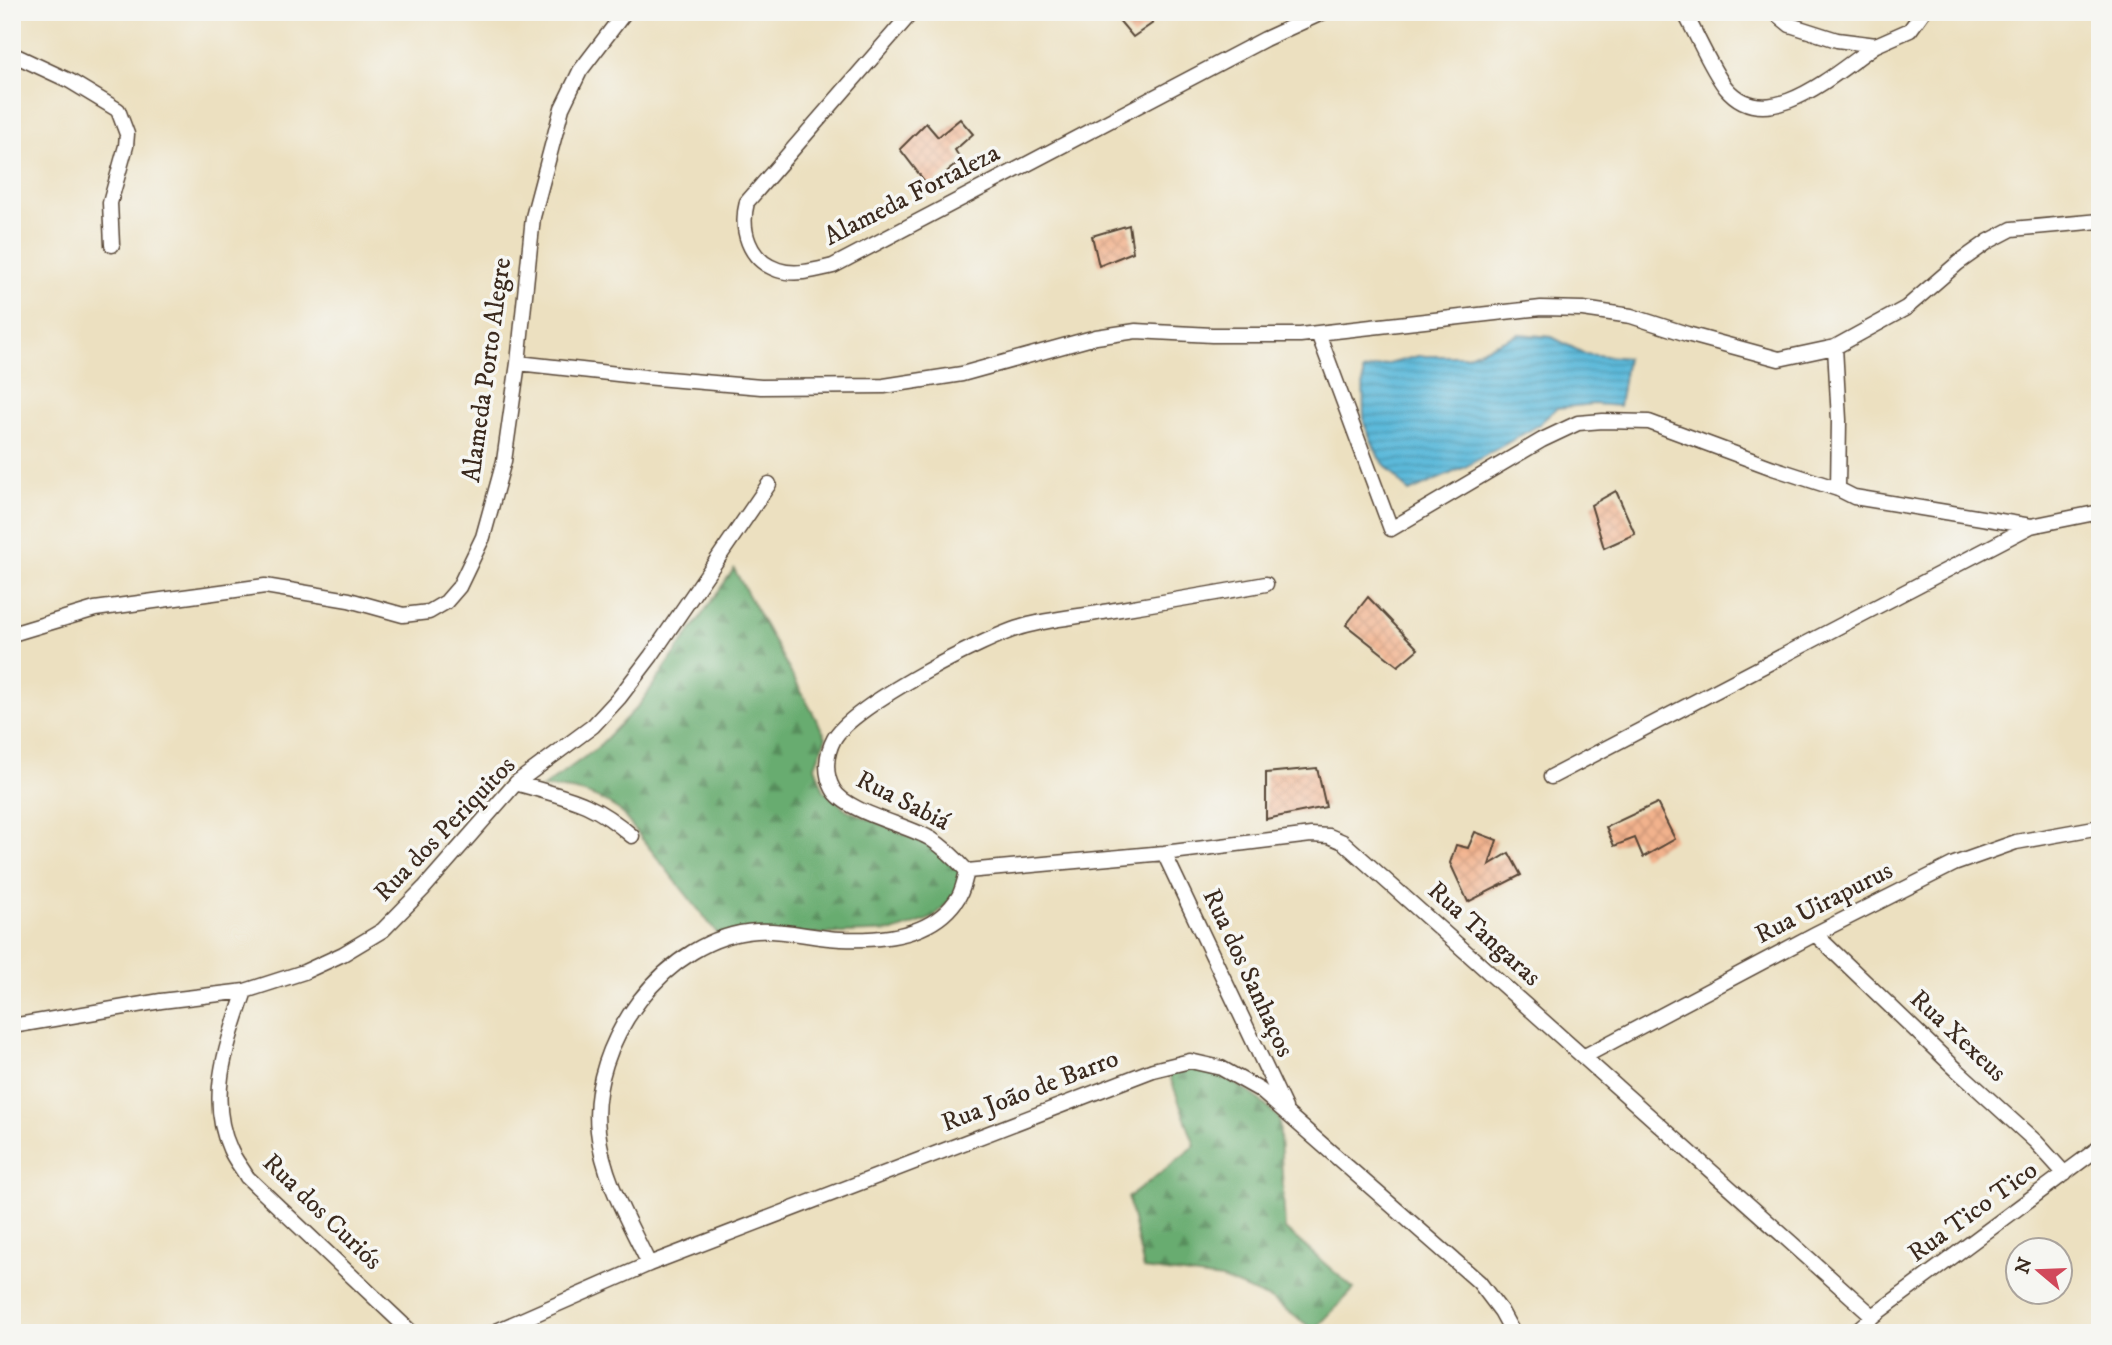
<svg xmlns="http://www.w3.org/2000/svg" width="2112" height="1345" font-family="'IM FELL DW Pica',serif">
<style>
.forest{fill:url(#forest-firs);stroke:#526b47;stroke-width:2}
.water{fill:url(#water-rules);stroke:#4c727c;stroke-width:2}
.building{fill:url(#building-cross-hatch)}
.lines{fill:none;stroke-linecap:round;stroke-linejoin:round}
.minor-casing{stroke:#564536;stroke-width:17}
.minor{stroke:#fff;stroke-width:14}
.labels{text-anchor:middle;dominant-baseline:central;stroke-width:7;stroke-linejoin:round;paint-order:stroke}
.street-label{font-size:26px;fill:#3b2a1e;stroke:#f6f6f2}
</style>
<defs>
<pattern id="forest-firs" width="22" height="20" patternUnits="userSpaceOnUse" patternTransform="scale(1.75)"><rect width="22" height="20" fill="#68ac70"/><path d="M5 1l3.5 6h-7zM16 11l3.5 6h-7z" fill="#578c5b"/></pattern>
<pattern id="water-rules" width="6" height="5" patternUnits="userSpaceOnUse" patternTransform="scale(1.75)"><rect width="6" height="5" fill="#5cb9da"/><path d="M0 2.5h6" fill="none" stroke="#4d97b0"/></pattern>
<pattern id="building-cross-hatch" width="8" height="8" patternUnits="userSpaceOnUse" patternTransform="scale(1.75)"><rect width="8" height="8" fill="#f2b28d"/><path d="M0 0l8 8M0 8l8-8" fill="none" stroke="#d09979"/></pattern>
</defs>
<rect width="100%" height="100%" fill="#f6f6f2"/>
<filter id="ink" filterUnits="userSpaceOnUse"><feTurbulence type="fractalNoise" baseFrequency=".0143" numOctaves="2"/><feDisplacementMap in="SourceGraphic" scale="14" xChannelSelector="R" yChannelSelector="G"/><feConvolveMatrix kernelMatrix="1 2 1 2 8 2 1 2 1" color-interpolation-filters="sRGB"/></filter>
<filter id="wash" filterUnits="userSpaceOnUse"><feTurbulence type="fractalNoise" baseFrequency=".00686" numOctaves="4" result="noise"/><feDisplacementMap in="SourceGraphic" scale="28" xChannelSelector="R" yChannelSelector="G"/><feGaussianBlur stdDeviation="1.57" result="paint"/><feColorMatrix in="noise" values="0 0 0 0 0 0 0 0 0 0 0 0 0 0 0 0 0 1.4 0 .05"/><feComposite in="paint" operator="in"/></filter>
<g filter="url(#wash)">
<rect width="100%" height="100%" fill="#ece0c0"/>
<path class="forest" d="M734,569L826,737L815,766L824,791L847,810L927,844L957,866L961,878L956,894L933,918L896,931L721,938L619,810C593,793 573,788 542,788L597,748L640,704Z
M1190,1068L1218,1073L1255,1096L1279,1118L1285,1229L1354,1289L1314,1330L1272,1300L1222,1279L1144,1269L1128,1198L1195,1146L1169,1074Z"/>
<path class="water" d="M1519,334L1552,337L1585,354L1627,358L1619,406L1593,404L1557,408L1537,426L1463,468L1409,492L1379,458L1364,423L1363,371L1418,356H1466Z"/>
<g id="blocks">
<path class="building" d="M1112,12H1145L1153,23L1133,37Z
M960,119L973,134L955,150L961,160L929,187L900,149L926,123L938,137Z
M1129,225L1133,252L1099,266L1092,236Z
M1616,491L1635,534L1604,548L1591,505Z
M1368,597L1418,649L1398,666L1346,625Z
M1317,768L1326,807L1266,819V773Z
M1657,803L1675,839L1643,857L1635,838L1614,846L1606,827Z
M1475,832L1497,840L1489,865L1509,853L1521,875L1468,902L1450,863L1456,845L1468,848Z"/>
</g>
</g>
<g filter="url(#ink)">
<use href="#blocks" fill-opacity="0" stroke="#564536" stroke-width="2"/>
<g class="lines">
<g class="minor-casing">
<path id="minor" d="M912,12L747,202C740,229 748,260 778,270C796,276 816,270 833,266L1265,39L1324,12
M1684,12C1696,33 1712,71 1726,88C1768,138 1838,70 1876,45
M1774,12L1790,25L1837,40L1876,45L1910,30L1923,12
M12,54L70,81L118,110L127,134L126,146L110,203L112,245
M1318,333L1391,529L1542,440L1578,423L1603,421L1649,422L1773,468L1838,489L1854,497L2031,526L2100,512
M1835,347L1839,420L1838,489
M518,363L645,377L761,387L884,386L962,374L1096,337L1136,331L1212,335H1300L1541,308L1583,309L1631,316L1687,334L1779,359L1835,347L1906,308L1958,263L1989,241L2012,229L2100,221
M12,634L95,609L265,586L349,600L403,615L429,612L446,602L459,587L483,537L504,461L518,363L533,217L562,108L580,71L625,12
M1551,777L2031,526
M516,783C566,798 591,800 632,836
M1164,853L1285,1108
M967,871L1164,853L1311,835L1329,836L1343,842L1873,1316
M1815,934L1957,1070L2036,1142L2065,1174
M245,991C228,1042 206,1097 230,1149C234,1159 242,1168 247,1177L412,1333
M12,1026L161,1001L245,991L304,972L343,954L383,930L424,888L516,783L593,726L619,698L651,656L769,484
M1583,1057L1815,934L1954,864L2016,842L2100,827
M649,1264C629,1222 603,1179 598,1131C588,1044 666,936 757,931C784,929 813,938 841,939C883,941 935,936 959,896C963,889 965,879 967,871C956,859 945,848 931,839C908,825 845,812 833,789C824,773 826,754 834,739C852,706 986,636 1025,626C1050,619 1077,617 1103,612C1157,603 1212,594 1266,584
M492,1333L649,1264L1153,1070L1190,1061L1221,1068L1260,1090L1479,1282L1501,1311L1513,1333
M1854,1333L1873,1316L2100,1147"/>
</g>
<use href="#minor" class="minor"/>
</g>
</g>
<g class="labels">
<g class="street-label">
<text transform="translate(912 195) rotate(-27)">Alameda Fortaleza</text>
<text transform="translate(487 370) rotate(-82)">Alameda Porto Alegre</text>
<text transform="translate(903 801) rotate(27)">Rua Sabiá</text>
<text transform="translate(445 829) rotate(-46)">Rua dos Periquitos</text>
<text transform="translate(1824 903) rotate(-27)">Rua Uirapurus</text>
<text transform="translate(1484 934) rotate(42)">Rua Tangaras</text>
<text transform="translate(1248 973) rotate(65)">Rua dos Sanhaços</text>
<text transform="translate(1958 1036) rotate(43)">Rua Xexeus</text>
<text transform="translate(1030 1091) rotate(-21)">Rua João de Barro</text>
<text transform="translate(322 1212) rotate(44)">Rua dos Curiós</text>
<text transform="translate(1973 1212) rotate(-36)">Rua Tico Tico</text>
</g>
</g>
<rect width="2112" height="1345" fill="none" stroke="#f6f6f2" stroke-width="42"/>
<g transform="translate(2039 1271) rotate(289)"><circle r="33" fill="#f6f6f2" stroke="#aba49d" stroke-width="2"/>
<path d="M0-5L12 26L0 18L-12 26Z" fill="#d1495b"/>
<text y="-10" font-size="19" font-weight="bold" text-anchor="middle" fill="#3b2a1e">N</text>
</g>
</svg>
